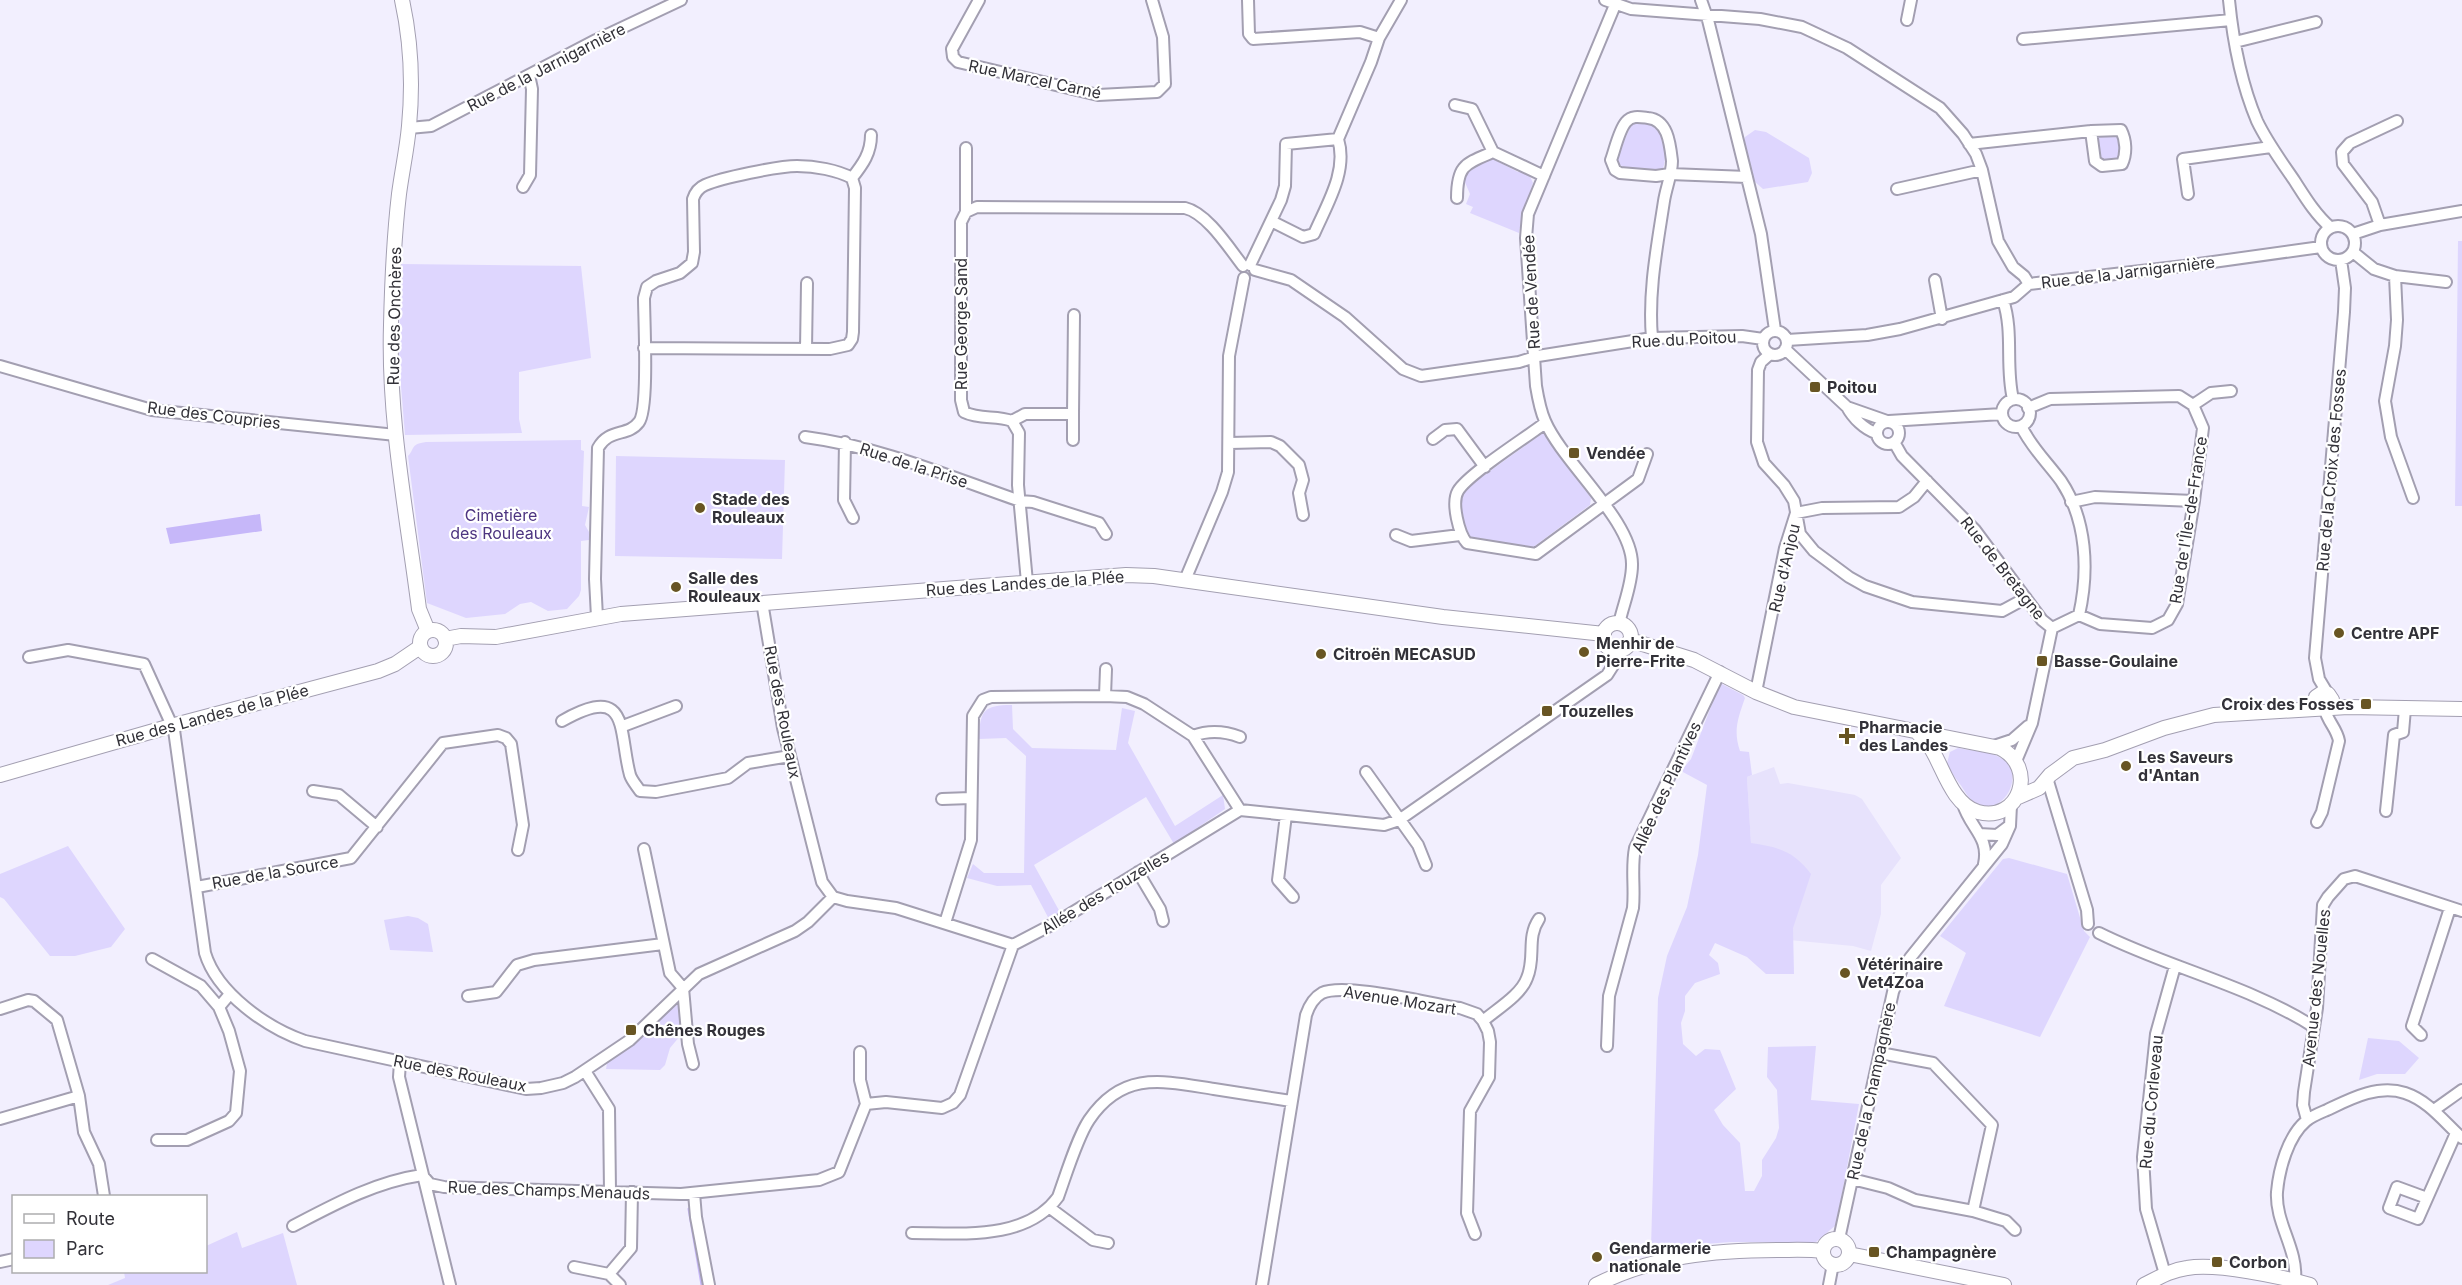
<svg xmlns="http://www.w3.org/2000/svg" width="2462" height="1285" font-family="Inter,sans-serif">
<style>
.built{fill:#e7e2fc}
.green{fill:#ded6fe}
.water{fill:#c6b7f9}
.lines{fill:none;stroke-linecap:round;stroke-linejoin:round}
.stream{stroke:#c6b7f9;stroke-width:3}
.minor-casing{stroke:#a39fb1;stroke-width:14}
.tertiary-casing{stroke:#a39fb1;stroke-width:16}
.minor{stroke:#fff;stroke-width:10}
.tertiary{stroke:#fff;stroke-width:14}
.poi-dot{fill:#685523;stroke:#fff;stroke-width:2}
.labels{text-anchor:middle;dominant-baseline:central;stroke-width:4.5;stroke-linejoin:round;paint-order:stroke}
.street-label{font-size:16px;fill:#323138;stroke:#fff}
.poi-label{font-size:16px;font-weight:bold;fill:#323138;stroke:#fff;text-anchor:start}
.park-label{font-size:16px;fill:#4d3581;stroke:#fff}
</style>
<rect width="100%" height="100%" fill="#f2effe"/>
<path class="built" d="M1774,767L1780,784L1788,783L1833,791L1855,795L1862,799L1901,858L1881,885V914L1871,951L1853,946L1789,940L1751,843L1747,777Z"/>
<path class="green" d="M1640,121C1643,122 1647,121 1650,122C1664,128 1668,156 1663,168C1652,174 1626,172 1618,163V156L1631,125Z
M1755,130L1766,132L1809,158L1812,173L1808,182L1763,189L1754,181L1744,143L1745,137Z
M2115,133L2119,136L2122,156L2119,160L2104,162L2099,160L2096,139L2099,135Z
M1491,158L1518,172L1521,170L1528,172L1533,183L1522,216L1519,233L1470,213L1473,207L1466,204L1470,194L1464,180L1468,169Z
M2458,241H2462V506H2455Z
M401,264L581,266L591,358L519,372V419L522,433L405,435L399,361Z
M1544,432L1591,498L1590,505L1532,548L1470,540L1464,531L1458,494Z
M581,440V450L584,451L582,506L589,507L585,525L589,532V540L581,541V590L579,596L567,609L548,611L531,602L520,604L505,614L466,618L427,603L408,456C415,449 410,444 426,442Z
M616,456L785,460L782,559L615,556Z
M1720,683L1743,695L1745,698C1738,718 1733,731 1740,751L1749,752L1752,775L1747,777L1751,843C1778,847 1794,851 1811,874L1793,928L1794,974H1766L1747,957L1715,943L1709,955L1718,963L1720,974L1695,983L1685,996V1011L1681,1023L1683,1044L1696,1056L1705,1049L1720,1050L1736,1089L1714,1110L1723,1125L1740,1143L1745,1191H1754L1762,1176V1160L1776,1138L1779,1128L1777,1090L1767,1077L1768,1047L1816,1046L1811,1100L1859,1104L1836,1225L1816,1242H1731L1651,1248L1658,998L1667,956L1687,907L1698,855L1707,785L1681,771L1691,759Z
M1012,705L1013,729L1032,748L1116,750L1122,708L1135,711L1128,743L1175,826L1223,795L1225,809L1174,844L1146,797L1034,865L1061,914L1050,921L1031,885L997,886L967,878L973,864L984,873H1024L1026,756L1006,738L979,739C980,711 983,705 1012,705Z
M1958,748C1971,751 1988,751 1999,757C2030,773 2001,822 1973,801C1967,797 1964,789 1959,783C1955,777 1950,771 1947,763L1950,752Z
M68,846L125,929L111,947L75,956H50L4,899L0,897V874Z
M2009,858L2067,874L2084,931L2090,937L2040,1037L1944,1006L1966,953L1940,936L2003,859Z
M408,916L418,918L428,924L433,952L390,950L384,920Z
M674,1002L679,1006L680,1036L670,1048L665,1065L660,1070L606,1069L608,1058Z
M2368,1038L2399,1041L2419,1058L2405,1074H2377L2359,1080Z
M237,1232L242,1248L283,1233L297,1285H108L125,1278L124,1272H206V1246Z"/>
<path class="water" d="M260,514L262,531L170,544L166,528Z"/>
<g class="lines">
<path class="stream" d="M689,1209L702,1285"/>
<g class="minor-casing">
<path id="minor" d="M979,0L952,49L953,57L958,62L1098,95L1157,92L1165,84L1163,37L1152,0
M1248,0L1249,34L1253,39L1360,32L1379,38
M1605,0L1631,9L1760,19L1802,27L1847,48L1940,108L1963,134L1976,154L1982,170L1998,241L2013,267L2024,276L2029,284
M1701,0L1708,20L1761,234L1775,330
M2229,0C2233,41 2241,83 2257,121C2267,142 2281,161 2294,180C2305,197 2315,214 2330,227
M1615,5L1528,214L1526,238L1536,386C1538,398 1540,410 1545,421C1563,463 1633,521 1632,565C1632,585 1623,605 1619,624
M1907,20L1911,0
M2023,39L2231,20
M2235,42L2316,22
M1455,105L1472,109L1493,152L1544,176
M409,128L431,126L596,40L681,0
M1969,144L2091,131L2121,130C2126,140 2127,153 2122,164L2102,166L2095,161L2091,131
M852,178C863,164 871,153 871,135
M523,187L530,175L532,89L529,75
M1897,189L1982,170
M2188,194L2183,159L2271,147
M1457,198C1457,165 1465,164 1493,152
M966,212V148
M1271,221L1303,237L1314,234C1327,204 1348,171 1338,139
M2380,225L2372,202L2343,164L2342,152L2350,143L2397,121
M2321 243a17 17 0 1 1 34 0a17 17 0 1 1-34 0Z
M2353,234L2380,225L2462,211
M2353,252L2374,269L2395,276L2397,320L2395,346L2385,401L2391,437L2413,498
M1250,265L1281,200L1285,186L1286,144L1338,139L1371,62L1379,38L1401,0
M1255,270L1291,280L1345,317L1403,369L1421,376L1519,362L1538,356L1652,338L1742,336L1763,339
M2395,276L2446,282
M1935,280L1942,319
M2029,284L2184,266L2321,247
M2003,300C2014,333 2005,366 2013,399
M1763 343a12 12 0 1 1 24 0a12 12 0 1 1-24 0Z
M1652,338C1648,292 1657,247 1664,201C1666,188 1672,174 1672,161C1670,144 1668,120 1648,118C1640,117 1632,115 1626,122C1619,130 1615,149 1611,160L1615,170L1620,173L1656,176L1670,174L1747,177
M1787,340L1867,335L1900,329L2014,297L2029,284
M806,349L807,283
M1785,349L1847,407L1887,421
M1770,354L1761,362L1758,370L1757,442L1764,463L1784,485L1794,501L1800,534L1814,551L1849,577L1865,586L1912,602L2002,611L2026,598
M0,366L152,410L396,435
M2002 413a14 14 0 1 1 28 0a14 14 0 1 1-28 0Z
M2193,405L2211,393L2231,391
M1847,407C1853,418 1864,429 1876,433
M2028,408L2050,399L2179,396L2193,405L2203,428L2194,501L2177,604L2168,620L2152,628L2100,624L2079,615L2052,628
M1073,414V440
M1012,421L1025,414H1073L1074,315
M1889,421L2002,414
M1877 433a11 11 0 1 1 22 0a11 11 0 1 1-22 0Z
M1545,423C1527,437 1468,474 1458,491C1451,503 1459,534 1467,543L1536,554L1638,479L1647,454
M2021,426C2031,447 2047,462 2061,481C2087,520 2089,571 2079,615
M805,437C881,447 948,476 1020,501L1033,502L1099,523L1106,534
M1433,439L1445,430L1457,429L1485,467
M845,442L844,500L853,518
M1894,442L1902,456L1975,530L2042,620L2052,628L2032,723L2016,761
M1230,443L1271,442L1280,446L1299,465L1303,480L1299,493L1303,515
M2071,502L2095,497L2194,501
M1396,535L1411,541L1460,535
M1185,580L1222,492L1228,472L1229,356L1244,278
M1027,582L1018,485L1019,433L1012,421C996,415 980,420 964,412L961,400V222L966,212L977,207L1185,208C1207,213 1229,248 1243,266
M762,602L783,728L822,882L833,897
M597,617L595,579L598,448C609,428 628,437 639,422C649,409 644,319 644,298L647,287L656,281L680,273L692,263L694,252L693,199C695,193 698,188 705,185C721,178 778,166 797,166C815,166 837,170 852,178L855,188L853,332L852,339L848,345L830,349L644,348
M29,657L68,650L144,664L174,730L205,953C217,993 267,1028 305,1041L526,1089L541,1088L563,1083L575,1077L630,1040L699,974L795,931L808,922L833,897
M1756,692L1785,548L1796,513L1822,508L1899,507L1914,497L1927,481
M2328,694L2319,679L2315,658L2344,312L2345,288L2341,260
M1105,696L1106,669
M562,721C631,682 618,731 630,775C632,781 637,786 640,791L656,792L728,778L748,763L790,756
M623,726L676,706
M1193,736C1209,730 1224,731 1240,737
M1994,746L2012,740L2028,726
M1366,772L1418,845L1426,865
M2047,778L2087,910L2088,924
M313,791L339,795L377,827
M942,799L971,798
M1963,804C1970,828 1990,837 1984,864
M2386,811L2394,735L2403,732L2405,709
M1286,815L1278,880L1293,897
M2317,822L2322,812L2339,741C2337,729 2328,722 2325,710
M1979,834L1997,835L2009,826
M644,849L670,973L683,988L688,1044L693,1064
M1138,872L1160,909L1163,921
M197,887L351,858L443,743L498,735L506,738L511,744L523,825L518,850
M833,897L847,901L896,908L1013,945
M945,923L971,840L973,716L983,700L991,697L1105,696L1127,697L1144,704L1193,736L1240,810
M2099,933C2169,968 2248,985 2314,1027
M152,959L201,986L219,1007
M468,996L496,992L517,965L534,960L663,944
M0,1009L28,1000L34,1001L57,1020L79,1096
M1483,1021C1497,1009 1521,995 1527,978C1536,957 1526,938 1539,919
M2421,1035L2412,1026L2450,908
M1607,1046L1609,996L1633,908C1635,887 1631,868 1635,848L1720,672
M860,1052V1080L866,1104
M400,1062L399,1077L450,1285
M585,1071L609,1109L610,1191
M2434,1110L2462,1090
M0,1119L79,1096L84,1132L99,1164L104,1196
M2307,1120L2303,1105L2304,1092L2317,1008L2323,905L2328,897L2344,879L2355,876L2462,911
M157,1140H187L229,1121L236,1113L240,1071L229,1031L219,1007L230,994
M422,1175L430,1184L444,1187L681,1194L819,1180L839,1172L866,1104L886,1102L942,1108L953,1103L960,1095L1013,945L1057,922L1240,810L1384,825L1399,820L1607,675L1614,664L1615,651
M1852,1179L1888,1188L1915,1200L1973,1211L1992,1125L1933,1063L1880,1053
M694,1193L696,1217L709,1285
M2427,1198L2397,1187L2389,1208L2418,1219L2456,1133
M1050,1208L1093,1240L1108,1243
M1973,1211L2006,1221L2015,1230
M293,1226C335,1204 375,1182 422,1175
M912,1233C960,1233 1026,1241 1058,1197C1066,1175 1077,1138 1089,1120C1123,1070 1163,1081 1214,1089C1240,1093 1265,1097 1291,1101
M1839,1239L1893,992L1902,969L1910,958L2002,844L2010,826L2011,805
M0,1262L14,1259
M574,1267L609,1274L631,1248L632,1192
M609,1274L620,1285
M2165,1274L2146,1209L2143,1157L2156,1034L2175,966
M2295,1280C2298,1249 2275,1223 2277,1192C2279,1169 2288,1136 2306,1121C2312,1116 2320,1113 2327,1110C2350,1099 2378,1084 2405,1093C2429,1101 2444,1122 2462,1138
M1262,1285L1306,1015C1309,1006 1313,998 1322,993C1344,982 1432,1004 1460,1008L1477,1014L1483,1021L1488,1031L1490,1042L1489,1077L1470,1111L1467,1213L1475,1234
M1829,1285L1833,1264"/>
</g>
<g class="tertiary-casing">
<path id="tertiary" d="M402,0C411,41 413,84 409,126C407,149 402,171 399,194C394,237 392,281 391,325C388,420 407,515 419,609L428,631
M1603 637a14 14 0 1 1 28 0a14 14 0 1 1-28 0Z
M420 643a13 13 0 1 1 26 0a13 13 0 1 1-26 0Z
M445,639L461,636L496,637L621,614L1126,575L1154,576L1443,617L1604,634
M1630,640L1694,660L1756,692L1794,707L2000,748C2038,767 2020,823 1978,812C1953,805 1944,770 1932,750C1928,743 1922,738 1917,732
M2315,703L2316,697L2322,693L2328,694L2332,700
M0,775L171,726L378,671L395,664L420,647
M2016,798L2039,788L2050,775L2073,758L2105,750L2164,728L2214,715L2348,707L2462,709
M1823 1252a13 13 0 1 1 26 0a13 13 0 1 1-26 0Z
M1849,1254L2004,1285
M1596,1285C1653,1256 1714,1250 1777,1250C1792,1250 1808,1249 1823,1251
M2144,1285C2158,1278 2171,1270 2187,1268C2217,1263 2280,1276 2310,1285"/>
</g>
<use href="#minor" class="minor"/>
<use href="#tertiary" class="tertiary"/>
</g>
<g class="poi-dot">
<rect x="1809" y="381" width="12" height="12" rx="3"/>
<rect x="1568" y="447" width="12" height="12" rx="3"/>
<circle cx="700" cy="508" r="6"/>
<circle cx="676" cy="587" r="6"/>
<circle cx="2339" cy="633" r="6"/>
<circle cx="1584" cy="652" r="6"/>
<circle cx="1321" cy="654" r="6"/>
<rect x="2036" y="655" width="12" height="12" rx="3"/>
<rect x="2360" y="698" width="12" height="12" rx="3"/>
<rect x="1541" y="705" width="12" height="12" rx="3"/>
<path d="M1844 727h6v6h6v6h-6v6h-6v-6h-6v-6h6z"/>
<circle cx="2126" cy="766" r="6"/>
<circle cx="1845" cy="973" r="6"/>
<rect x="625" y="1024" width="12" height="12" rx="3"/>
<rect x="1868" y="1246" width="12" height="12" rx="3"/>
<circle cx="1597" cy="1257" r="6"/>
<rect x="2211" y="1256" width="12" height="12" rx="3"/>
</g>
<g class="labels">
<g class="street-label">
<text transform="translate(546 67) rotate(-27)">Rue de la Jarnigarnière</text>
<text transform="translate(1035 79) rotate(12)">Rue Marcel Carné</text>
<text transform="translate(2128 272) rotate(-7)">Rue de la Jarnigarnière</text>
<text transform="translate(1531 292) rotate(-93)">Rue de Vendée</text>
<text transform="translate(394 316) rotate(-89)">Rue des Onchères</text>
<text transform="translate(961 324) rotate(-90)">Rue George Sand</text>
<text transform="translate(1684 339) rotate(-3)">Rue du Poitou</text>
<text transform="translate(214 415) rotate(7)">Rue des Coupries</text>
<text transform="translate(914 465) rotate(18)">Rue de la Prise</text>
<text transform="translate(2331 470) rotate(-85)">Rue de la Croix des Fosses</text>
<text transform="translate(2188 520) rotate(-81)">Rue de l'Île-de-France</text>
<text transform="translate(1784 568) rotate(-77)">Rue d'Anjou</text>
<text transform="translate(2003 568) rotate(52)">Rue de Bretagne</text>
<text transform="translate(1025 583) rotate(-4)">Rue des Landes de la Plée</text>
<text transform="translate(783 712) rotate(79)">Rue des Rouleaux</text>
<text transform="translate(212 715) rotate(-15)">Rue des Landes de la Plée</text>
<text transform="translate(1666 787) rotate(-65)">Allée des Plantives</text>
<text transform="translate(275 872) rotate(-10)">Rue de la Source</text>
<text transform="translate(1105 892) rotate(-31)">Allée des Touzelles</text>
<text transform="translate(2316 988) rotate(-84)">Avenue des Nouelles</text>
<text transform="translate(1400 1000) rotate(9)">Avenue Mozart</text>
<text transform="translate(460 1073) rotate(11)">Rue des Rouleaux</text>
<text transform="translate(1871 1091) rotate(-78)">Rue de la Champagnère</text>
<text transform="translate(2151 1102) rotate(-85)">Rue du Corleveau</text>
<text transform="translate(549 1190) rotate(2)">Rue des Champs Menauds</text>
</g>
<g class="poi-label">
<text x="1827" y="387">Poitou</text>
<text x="1586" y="453">Vendée</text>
<text x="712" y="499">Stade des<tspan x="712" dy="18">Rouleaux</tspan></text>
<text x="688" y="578">Salle des<tspan x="688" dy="18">Rouleaux</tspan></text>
<text x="2351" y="633">Centre APF</text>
<text x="1596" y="643">Menhir de<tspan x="1596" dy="18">Pierre-Frite</tspan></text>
<text x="1333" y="654">Citroën MECASUD</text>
<text x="2054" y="661">Basse-Goulaine</text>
<text x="2354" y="704" text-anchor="end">Croix des Fosses</text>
<text x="1559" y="711">Touzelles</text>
<text x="1859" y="727">Pharmacie<tspan x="1859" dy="18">des Landes</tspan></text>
<text x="2138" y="757">Les Saveurs<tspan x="2138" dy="18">d'Antan</tspan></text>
<text x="1857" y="964">Vétérinaire<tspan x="1857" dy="18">Vet4Zoa</tspan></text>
<text x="643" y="1030">Chênes Rouges</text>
<text x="1609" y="1248">Gendarmerie<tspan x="1609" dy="18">nationale</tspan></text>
<text x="1886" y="1252">Champagnère</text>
<text x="2229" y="1262">Corbon</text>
</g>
<g class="park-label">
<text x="501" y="515">Cimetière<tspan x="501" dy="18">des Rouleaux</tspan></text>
</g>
</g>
<rect x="12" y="1195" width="195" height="78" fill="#ffffff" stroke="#adadaf" stroke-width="1.5"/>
<rect x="24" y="1214" width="30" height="9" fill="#ffffff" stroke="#adadaf" stroke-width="1.5"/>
<text x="66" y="1225" font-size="18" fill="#323138">Route</text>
<rect x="24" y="1240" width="30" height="18" fill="#ded6fe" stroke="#adadaf" stroke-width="1.5"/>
<text x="66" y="1255" font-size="18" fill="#323138">Parc</text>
</svg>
